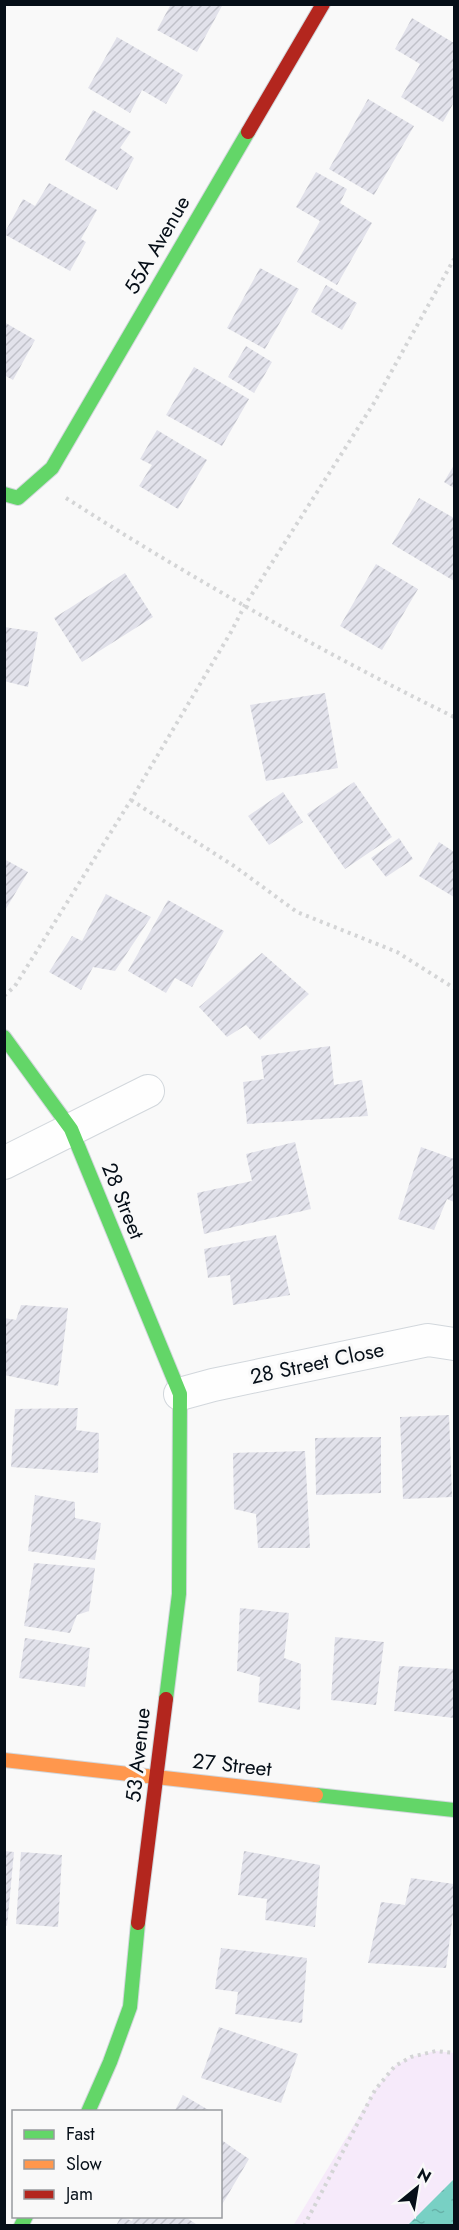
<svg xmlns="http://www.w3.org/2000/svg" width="459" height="2230" font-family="Jost,sans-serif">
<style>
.green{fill:#f6eafa}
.water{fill:url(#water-ripples)}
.building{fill:url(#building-hatch)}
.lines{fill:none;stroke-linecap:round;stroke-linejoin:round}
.street-casing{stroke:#d2d7dc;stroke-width:34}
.fast-casing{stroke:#d2d7dc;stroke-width:16}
.slow-casing{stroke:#d2d7dc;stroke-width:16}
.jam-casing{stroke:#d2d7dc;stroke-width:16}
.path{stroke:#d4d5d6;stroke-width:4;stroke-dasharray:3 4.5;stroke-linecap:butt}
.street{stroke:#fefefe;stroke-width:32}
.fast{stroke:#63d668;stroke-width:14}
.slow{stroke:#ff974d;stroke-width:14}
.jam{stroke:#b3261e;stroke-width:14}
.labels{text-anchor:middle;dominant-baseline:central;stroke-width:6;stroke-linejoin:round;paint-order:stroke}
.street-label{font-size:21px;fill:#060f18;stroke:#f9f9f9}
</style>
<defs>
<pattern id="water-ripples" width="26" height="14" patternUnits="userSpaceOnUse" patternTransform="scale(1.5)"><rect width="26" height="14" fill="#78d0c4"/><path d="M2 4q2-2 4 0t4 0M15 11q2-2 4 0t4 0" fill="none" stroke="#66b1a8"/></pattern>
<pattern id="building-hatch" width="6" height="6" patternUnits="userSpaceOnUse" patternTransform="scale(1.5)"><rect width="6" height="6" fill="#e2e2eb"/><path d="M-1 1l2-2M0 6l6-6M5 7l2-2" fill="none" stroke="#c0c1c9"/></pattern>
</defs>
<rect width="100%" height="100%" fill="#f9f9f9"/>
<path class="green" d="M436,2051L454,2053V2225L293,2226L375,2090L395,2066L411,2057Z"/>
<path class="water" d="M454,2179V2225H408Z"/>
<path class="building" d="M171,4H223L197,52L157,30Z
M412,18L454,43V102L443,122L401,97L420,64L395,49Z
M117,37L183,75L166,104L142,90L130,113L88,88Z
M368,99L414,126L374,195L329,169Z
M93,110L131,132L120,148L134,158L117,190L65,160Z
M316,172L347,189L340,203L372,223L337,285L297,262L320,221L296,207Z
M49,183L97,210L81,239L86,242L70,271L4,234L23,199L35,206Z
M260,268L299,289L265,349L227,328Z
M326,285L357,303L342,330L311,312Z
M4,322L35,340L13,380L4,375Z
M246,346L272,362L254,393L228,377Z
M194,367L249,399L222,446L166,415Z
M157,430L207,460L178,509L139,486L152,465L140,459Z
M454,465V488L444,482Z
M419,498L454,518V581L392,544Z
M376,564L418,589L382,650L340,626Z
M125,573L153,617L82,662L54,618Z
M4,627L38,632L28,687L4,681Z
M325,693L338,768L266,781L250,705Z
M354,782L392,837L345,869L307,814Z
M283,792L303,822L269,845L248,816Z
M399,838L413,859L386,877L371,858Z
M439,842L454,852V897L419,876Z
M4,859L28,872L4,912Z
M106,894L151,917L115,971L93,967L81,990L49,972L72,936L82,941Z
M168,900L224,931L192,987L175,978L166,993L128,971Z
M262,953L309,994L260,1040L246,1025L227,1037L199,1007Z
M330,1046L334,1085L362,1080L368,1116L247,1124L243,1082L264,1079L261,1056Z
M295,1142L311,1209L204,1234L197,1193L252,1181L246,1154Z
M421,1147L454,1159V1202L447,1199L434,1230L398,1219Z
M276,1235L290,1295L233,1305L230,1275L208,1278L204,1249Z
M21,1305L68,1308L58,1386L4,1375V1318L16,1320Z
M78,1408L76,1430L99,1433L98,1473L11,1467L15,1409Z
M449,1415L452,1497L403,1499L400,1417Z
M381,1437V1493L316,1495L315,1438Z
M305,1451L310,1548H258L256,1514L234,1509L233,1453Z
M35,1495L75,1502V1518L101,1523L95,1560L28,1551Z
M34,1563L95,1568L89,1611L77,1615L70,1633L24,1626Z
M240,1608L289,1613L284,1658L301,1664L300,1710L258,1702L260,1677L237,1671Z
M335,1637L384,1642L376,1705L331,1700Z
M25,1638L90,1648L85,1687L19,1678Z
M399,1666L454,1669V1718L394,1711Z
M4,1851L14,1852L7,1926L4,1925Z
M244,1851L320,1865L315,1927L265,1920L267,1899L238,1895Z
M21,1852L62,1855L58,1927L16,1924Z
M411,1878L454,1884V1907L446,1968L368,1963L381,1902L405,1905Z
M221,1948L307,1958L302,2023L235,2014L238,1992L215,1989Z
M219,2027L298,2054L281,2103L201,2078Z
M183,2095L212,2112H174Z
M220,2139L249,2159L220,2208Z
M121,2216L132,2221L134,2216H184L199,2226H116Z"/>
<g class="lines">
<g class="street-casing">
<path id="street" d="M4,1163L148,1091
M180,1394L213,1385L428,1340L454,1344"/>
</g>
<g class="fast-casing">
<path id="fast" d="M4,494L18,498L52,468L248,132
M4,1037L71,1129L180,1394L179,1594L166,1699
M316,1795L454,1810
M88,2112L110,2062L130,2007L138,1923
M21,2226L26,2216"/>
</g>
<g class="slow-casing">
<path id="slow" d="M4,1760L316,1795"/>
</g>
<g class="jam-casing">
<path id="jam" d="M248,132L323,4
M138,1923L166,1699"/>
</g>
<path class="path" d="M66,498C191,578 322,652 454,717
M131,800L234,866L297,912L397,952L454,988
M4,996L15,986L131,800L231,632L245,605L374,403L454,259
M304,2226L375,2090L395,2066L411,2057L436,2051L454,2053"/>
<use href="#street" class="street"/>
<use href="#fast" class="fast"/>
<use href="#slow" class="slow"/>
<use href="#jam" class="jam"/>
</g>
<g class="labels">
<g class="street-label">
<text transform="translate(157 245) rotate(-60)">55A Avenue</text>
<text transform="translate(123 1201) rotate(68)">28 Street</text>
<text transform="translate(317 1363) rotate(-12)">28 Street Close</text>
<text transform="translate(138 1755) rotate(-84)">53 Avenue</text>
<text transform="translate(232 1765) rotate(6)">27 Street</text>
</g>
</g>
<rect width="459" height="2230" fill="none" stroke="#060f18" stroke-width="12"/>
<rect x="12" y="2110" width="210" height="108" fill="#f9f9f9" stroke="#989b9f" stroke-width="1.5"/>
<rect x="24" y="2130" width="30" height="9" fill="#63d668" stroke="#989b9f" stroke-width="1.5"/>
<text x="66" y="2140" font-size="18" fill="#060f18">Fast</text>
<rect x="24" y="2160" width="30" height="9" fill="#ff974d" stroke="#989b9f" stroke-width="1.5"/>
<text x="66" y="2170" font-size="18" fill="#060f18">Slow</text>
<rect x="24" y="2190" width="30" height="9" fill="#b3261e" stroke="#989b9f" stroke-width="1.5"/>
<text x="66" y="2200" font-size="18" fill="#060f18">Jam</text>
<g transform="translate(417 2188) rotate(30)" stroke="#f9f9f9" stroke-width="4.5" paint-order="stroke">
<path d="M0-4.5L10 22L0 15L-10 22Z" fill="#060f18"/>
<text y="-9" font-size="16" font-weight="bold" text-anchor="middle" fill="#060f18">N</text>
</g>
</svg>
